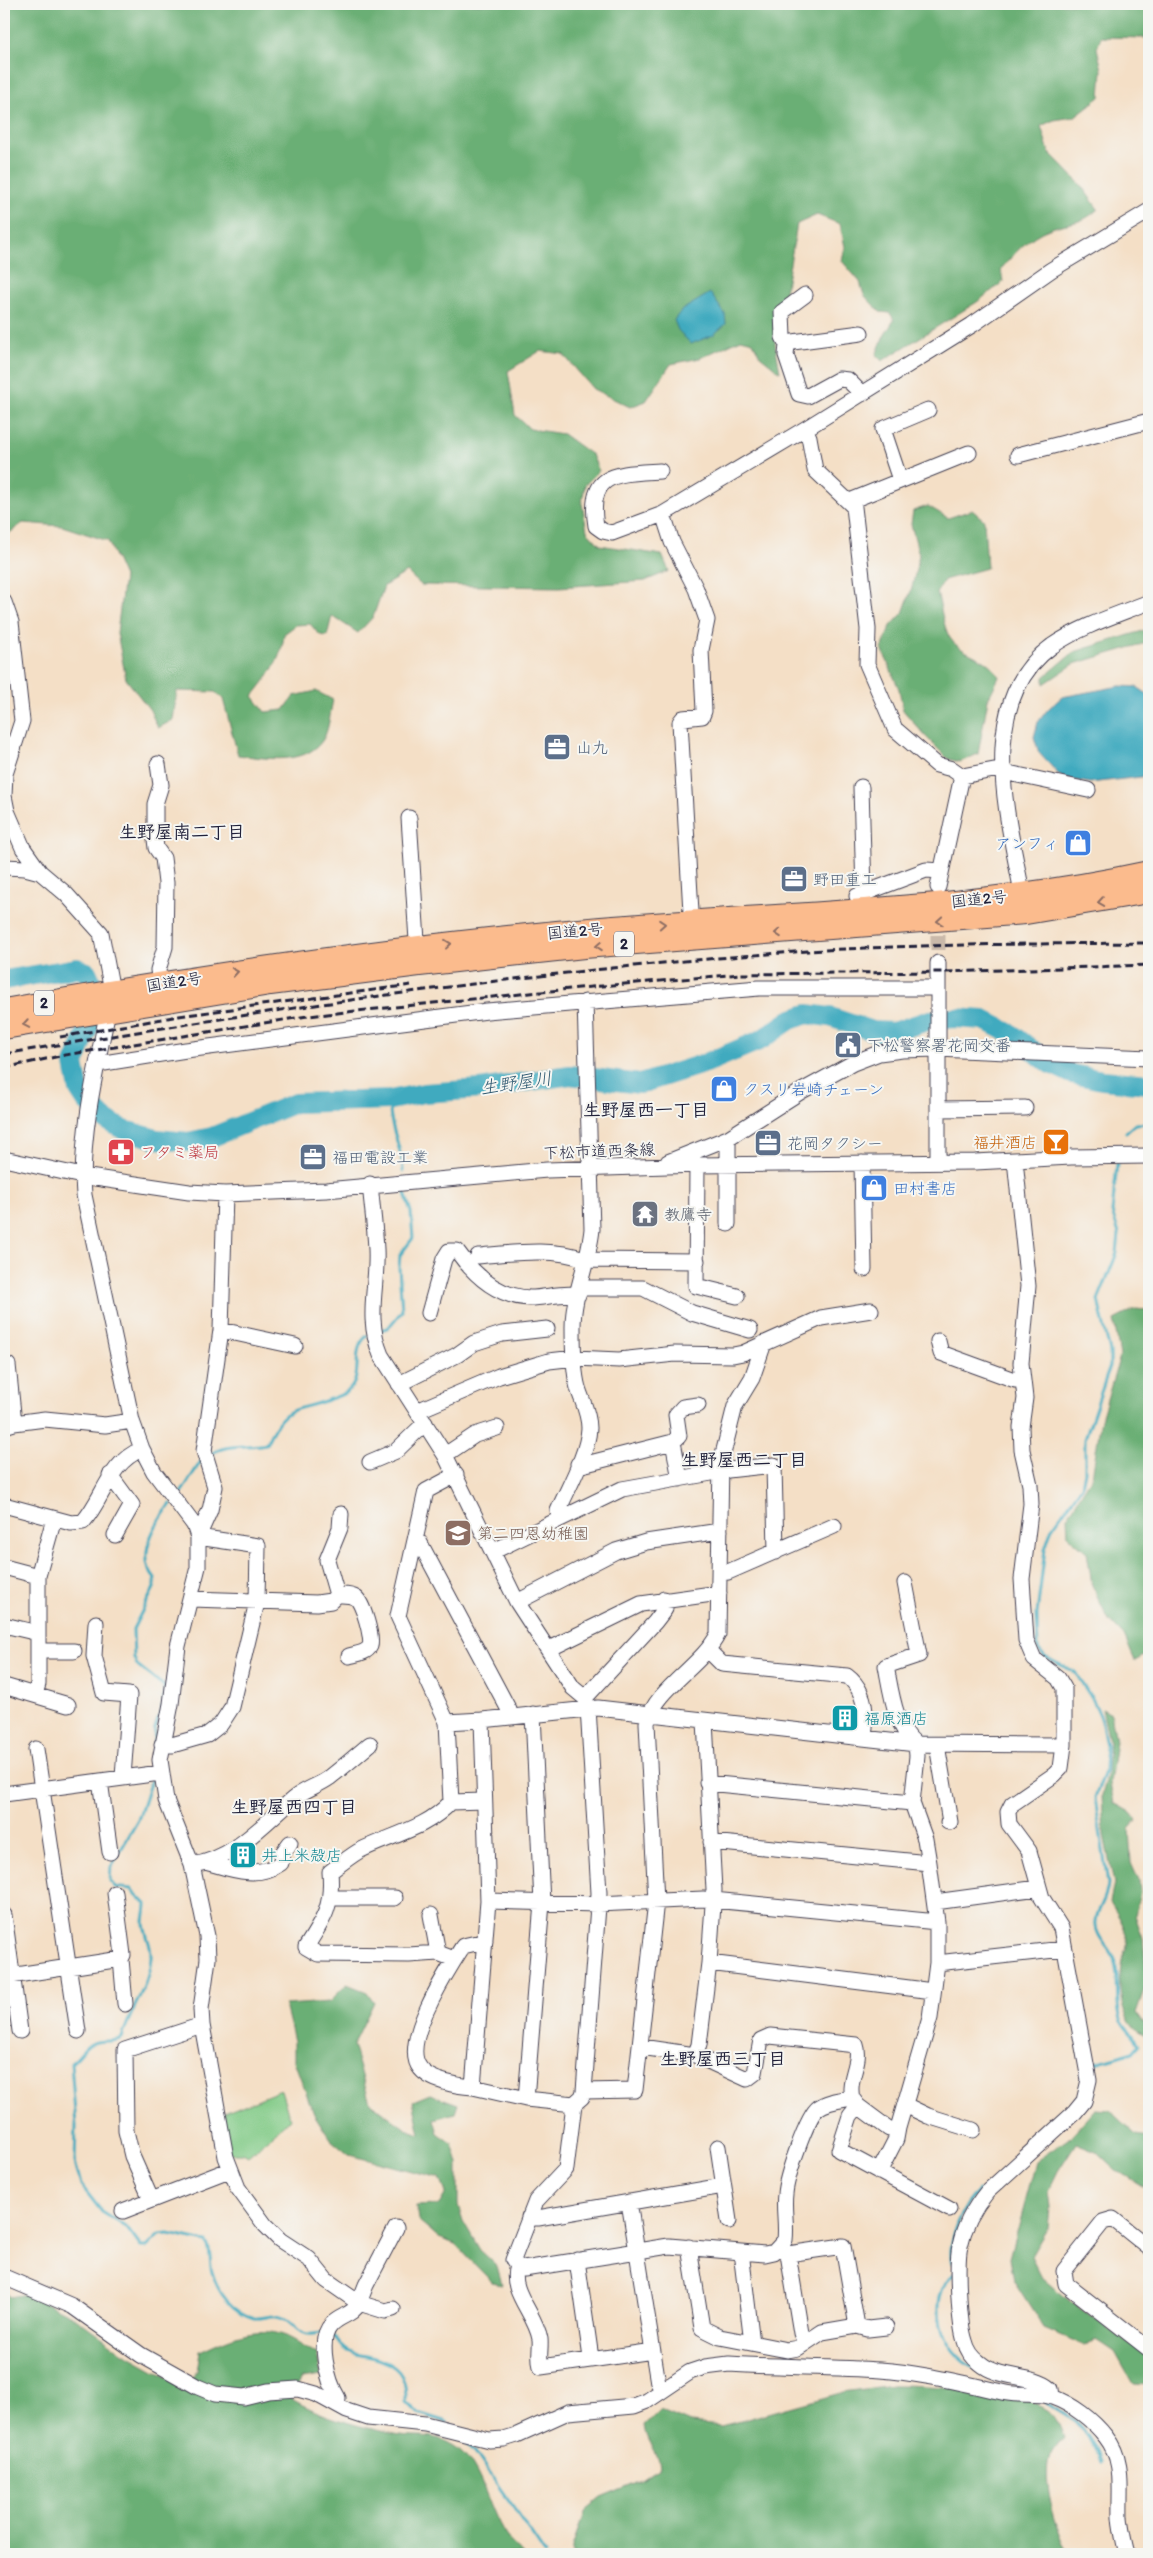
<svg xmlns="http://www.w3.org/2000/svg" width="1153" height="2558" font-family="Itim,'Klee One',sans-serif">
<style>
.green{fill:#83cb88;stroke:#527662}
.forest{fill:#6aaf74;stroke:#466858}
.water{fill:#3faabf;stroke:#30667d}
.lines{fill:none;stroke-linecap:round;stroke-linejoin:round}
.stream{stroke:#3faabf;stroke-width:3}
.river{stroke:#3faabf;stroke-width:20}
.minor-tunnel{stroke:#cab9aa;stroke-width:15;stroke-dasharray:15 8;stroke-linecap:butt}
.minor-casing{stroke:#423e50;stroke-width:17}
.highway-casing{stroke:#423e50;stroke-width:24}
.minor{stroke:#fff;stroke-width:15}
.highway{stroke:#fbbb8d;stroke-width:22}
.rail{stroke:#22223b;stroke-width:3;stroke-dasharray:8 4;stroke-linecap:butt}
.oneway{stroke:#8e6e64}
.labels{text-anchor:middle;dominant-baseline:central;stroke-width:4;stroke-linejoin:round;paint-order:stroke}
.shield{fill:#f6f6f2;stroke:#626272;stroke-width:1}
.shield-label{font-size:15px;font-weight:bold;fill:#22223b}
.service-label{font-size:16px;fill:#4e5e75;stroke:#f6f6f2;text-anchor:start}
.shop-label{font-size:16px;fill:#366cbe;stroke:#f6f6f2;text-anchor:start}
.street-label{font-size:16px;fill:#22223b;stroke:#f6f6f2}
.food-label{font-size:16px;fill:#c56008;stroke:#f6f6f2;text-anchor:end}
.health-label{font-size:16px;fill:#be3a42;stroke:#f6f6f2;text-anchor:start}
.worship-label{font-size:16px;fill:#5b616d;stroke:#f6f6f2;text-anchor:start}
.education-label{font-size:16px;fill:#785e54;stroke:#f6f6f2;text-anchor:start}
.culture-label{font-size:16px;fill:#0d838f;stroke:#f6f6f2;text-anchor:start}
.neighbourhood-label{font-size:18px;font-weight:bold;fill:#22223b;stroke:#f6f6f2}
.water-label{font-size:18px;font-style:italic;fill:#2e5870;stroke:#f6f6f2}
</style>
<rect width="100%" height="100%" fill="#f6f6f2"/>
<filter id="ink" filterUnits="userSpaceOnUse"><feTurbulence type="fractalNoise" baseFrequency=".02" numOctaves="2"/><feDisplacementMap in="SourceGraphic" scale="10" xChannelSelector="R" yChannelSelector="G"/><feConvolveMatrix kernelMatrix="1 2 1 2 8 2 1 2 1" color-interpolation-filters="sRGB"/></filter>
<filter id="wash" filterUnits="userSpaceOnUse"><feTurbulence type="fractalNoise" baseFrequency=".0096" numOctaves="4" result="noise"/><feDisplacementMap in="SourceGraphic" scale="20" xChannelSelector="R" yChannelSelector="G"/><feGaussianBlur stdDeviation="1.12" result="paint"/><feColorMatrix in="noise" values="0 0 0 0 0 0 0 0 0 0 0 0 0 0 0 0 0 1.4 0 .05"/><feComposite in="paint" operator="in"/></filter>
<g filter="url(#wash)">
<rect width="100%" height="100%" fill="#f4dfc6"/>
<path class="green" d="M281,2090L290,2119L248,2156L243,2153H228L222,2114Z"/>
<path class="forest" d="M4,4H1149V38L1101,37L1097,48L1102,70L1100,97L1074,117L1054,120L1041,126L1049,152L1080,184L1098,209C1080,226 1069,221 1049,229C1029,236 1014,254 1001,269L1003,282L977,302L882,361L876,355L884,336L894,320L890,313L880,312L864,295L860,282L842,261L845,247L840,224L817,215L797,224L784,298L776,310L775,343L780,372L760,356L753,342L741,339L700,358L671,364L646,401L630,407L593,389L563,354L540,351L508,371L515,415L530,429L563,434L592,455L599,471L585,485L582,503L587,531L600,545L662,555L669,571L645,581L559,587L421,585L407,572L384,586L373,617L358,633L332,616L327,636L320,635L310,624L296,625L284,634C282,659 269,676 253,696L265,712L284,710L294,696L316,691L333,700C330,712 329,732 322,741C304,766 264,758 238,755L223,699L215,692L177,691L173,720L158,728L150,710L126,679L117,633L124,577L108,541L62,526L23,523L4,537Z
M928,506L948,518L972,510L984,520L987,568L944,580L937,592C940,603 944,629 950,638C963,657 989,655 999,677L988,699L978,754L960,762L948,759L926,737L903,710L899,689L882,649L890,627L903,613L912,588L919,555L911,524L913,511Z
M4,621L11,672L4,700L6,721L4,727Z
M1149,629V644L1146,643L1074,664L1044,684V677L1074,652Z
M1135,1309L1149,1310V1653L1135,1661L1124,1636L1108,1619L1092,1585L1087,1552L1068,1536L1067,1517L1092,1477L1101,1419L1120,1356L1114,1320Z
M1102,1709L1111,1714L1116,1741L1110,1783L1114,1803L1130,1812L1137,1820L1129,1829L1131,1863L1139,1881L1140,1892L1135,1915L1143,1939L1147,1981L1136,2013L1148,2029V2037C1119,2027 1116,1982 1123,1956C1124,1952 1127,1948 1127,1945C1128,1929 1117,1914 1110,1902L1114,1884L1104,1835L1102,1795L1107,1777L1109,1741Z
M347,1984L367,1992L374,2002L353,2045L370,2103L406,2129L420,2134L413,2101L430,2094L458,2104L455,2113L434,2119L438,2133L452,2143L458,2164V2205L463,2221L480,2250L497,2266L502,2284L492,2282L455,2244L439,2238L418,2220L416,2206L439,2205L446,2193L440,2178L349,2155L330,2139L314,2114L294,2061V2041L285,2005L329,2002Z
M1095,2109L1109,2110L1136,2135L1149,2137V2190L1116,2170L1096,2151L1076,2143L1058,2171L1048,2192L1050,2208L1048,2227L1031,2256L1041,2276L1071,2302L1149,2357V2385L1133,2384L1115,2352L1097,2340L1084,2345L1044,2328L1014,2281L1010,2258L1036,2161L1068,2139Z
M4,2290L10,2297L28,2294L73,2316L122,2352L172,2380L187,2385L197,2371L200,2351C226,2339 256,2324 286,2336C297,2341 307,2348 317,2354L321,2375L302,2378L290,2398C321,2417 360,2427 395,2434C419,2439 430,2431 454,2446C484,2464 488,2516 510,2541C514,2546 519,2550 524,2554H4Z
M892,2385C931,2385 1021,2390 1051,2413C1057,2418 1061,2430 1064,2437C1060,2442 1053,2449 1050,2456C1041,2481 1056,2527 1067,2550L1081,2554H572V2547L585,2510L601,2497L642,2480L659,2468C657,2448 646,2445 644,2425L659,2410L690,2423L722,2426L844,2392Z"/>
<path class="water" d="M710,293L725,314L726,324L713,335L691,344L678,330L674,320L682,310Z
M1120,686L1137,687L1149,695V776L1090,783L1062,778L1039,753L1034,737L1038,722L1048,709L1062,697Z"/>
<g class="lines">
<path class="stream" d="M390,1100C388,1127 402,1145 403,1171
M1126,1132L1135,1124L1149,1123
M380,1330L388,1328L402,1311L399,1267L400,1255L413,1238L411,1212L404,1190
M209,1455C226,1443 246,1448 266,1444C286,1401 293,1414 330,1399C336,1397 343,1395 348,1391C365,1376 349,1350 367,1336
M181,1493L201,1461
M152,1767L155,1728L163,1704L164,1686L137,1665L134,1658L133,1629L154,1588L155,1579C135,1555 155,1524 171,1504
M151,1780L138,1820L111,1867L110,1881L115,1887L131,1889L146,1904C146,1910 144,1917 144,1923C145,1935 152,1945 151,1958C149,1987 130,2010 122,2038C112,2044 102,2038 91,2044C83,2048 79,2058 71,2063L76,2126L75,2162L81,2185L102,2212L126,2227L141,2247H147L159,2235L168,2234L206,2242C212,2252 209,2261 212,2272C218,2293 232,2312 254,2318C262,2319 270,2315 277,2316C298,2320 292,2339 321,2333
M1092,2064L1133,2052L1139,2045C1135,2034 1123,2029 1120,2017C1115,1999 1120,1977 1114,1959C1109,1946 1094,1936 1096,1921C1098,1907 1107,1899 1108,1884L1095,1797L1105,1772L1106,1746L1101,1718L1094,1702L1075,1672L1045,1657L1038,1649L1037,1614L1045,1549L1052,1528L1082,1486L1085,1471V1439L1110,1366V1352L1098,1300L1117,1253L1119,1234L1112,1212L1117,1164
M952,2262C947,2240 963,2205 979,2191
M954,2273C925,2298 941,2354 975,2367
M332,2335C339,2339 341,2348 348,2351C356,2355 363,2355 371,2357C398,2364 407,2375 406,2401L418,2413L447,2422
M1045,2402C1076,2420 1088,2426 1100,2462
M463,2439L475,2452L545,2554"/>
<path class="river" d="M4,980L77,968L87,972L92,983L90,1024L74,1064L79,1090L86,1101L103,1118L124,1130L156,1139L188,1142L212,1137L295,1103L390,1100L424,1093L481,1089L570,1075L640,1084L706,1063L761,1040L790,1020L807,1014L830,1017L872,1031L893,1032L930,1020L955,1018L984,1020L1013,1035L1049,1063L1072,1074L1102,1080L1149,1084"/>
</g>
</g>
<g filter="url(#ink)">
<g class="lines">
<path class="minor-tunnel" d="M938,912V963"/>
<g class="minor-casing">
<path id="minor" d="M805,295L782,312L783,337L787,345L786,355L799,394L808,396L839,379L848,380L862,394
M787,345L793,342L861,333
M805,429L809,437L815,470L854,507L868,629L867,664L895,729L937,765L952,769L962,776L994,770L1088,790
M1018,455L1149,421
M660,471C616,474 587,472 596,526L603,531L612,533L663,514L805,429L972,325L1051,270L1149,211
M900,480L883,429L928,410
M850,501L969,453
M663,514L672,542L696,589L707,620L701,650L704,711L702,716L683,718L680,722L692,929
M4,602L11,622L22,721L5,774L4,796L7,811L23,848L40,872L66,894L101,933L112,991C100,1052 79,1133 84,1195L132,1421L142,1449L154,1472L194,1525L198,1537V1567L178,1646L171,1704L160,1760L166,1800L192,1865L207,1936L208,1959L201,2009L202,2025L226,2157L238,2188L265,2225L280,2240L309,2259L326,2280L359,2303C353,2315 341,2315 332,2324C316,2339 328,2382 338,2398L337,2405
M158,764L161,785L155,804V839L156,848L163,858L166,883L165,947L158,970L160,984
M861,787L864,892
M409,818L418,956
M5,867L25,868L40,872
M938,887L962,776
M857,896L926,870L941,871
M1024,903C1010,824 972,704 1052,646C1081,626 1117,615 1149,602
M98,1064L186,1050L487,1011L759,988H937
M938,1109L1025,1108
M4,1159L82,1176L189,1192L225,1194L326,1190L547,1170L697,1165L975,1162L1071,1157L1149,1156
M1015,1160L1028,1286L1021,1363L1025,1398L1021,1427L1022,1450L1030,1485L1031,1504L1022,1579L1026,1640L1034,1659L1058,1678L1064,1688V1745L1061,1768L1054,1775L1012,1804L1008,1812L1009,1824L1029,1851L1042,1898L1061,1928L1089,2080L1084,2101L1075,2112L987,2192C974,2208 964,2226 960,2246C956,2263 959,2324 965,2341C967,2350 973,2358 980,2363C1000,2380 1031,2373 1051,2389L1052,2397
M668,1162L728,1138
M938,1162V963
M862,1163L864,1269
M697,1165L696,1286L737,1296
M370,1184C372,1206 375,1227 376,1249C378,1287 365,1317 381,1355L445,1455L517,1602L573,1688L585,1698L588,1707L599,1893L584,2091L582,2097L574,2104
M728,1224V1138L800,1092L853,1063L879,1053L902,1050L937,1049L1149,1058
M478,1256C513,1253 554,1247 587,1260L697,1261
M580,1288H643L692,1313L750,1330
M429,1313L444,1259L449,1251H457C474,1275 498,1297 530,1298C546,1298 562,1292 578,1295
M221,1330L295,1346
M938,1341L941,1353L1015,1380H1022
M4,1365H8L14,1423L4,1426
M399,1384L457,1355L474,1343L502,1334L547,1329
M417,1411L499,1376L549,1361L575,1358L619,1360L675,1354L733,1355L743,1353L821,1318L871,1310
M14,1423L45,1419L105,1425L132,1421
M673,1442L679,1436L676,1415L683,1407L698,1405
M445,1455L475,1435L497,1428
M370,1462L396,1451L425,1423
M578,1464L582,1465L673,1442L680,1479
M110,1475L132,1505L115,1535
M4,1505L71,1523L83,1522C105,1497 108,1463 142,1449
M560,1518L558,1511C568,1488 588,1453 589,1428C589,1413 582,1401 578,1388C573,1370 573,1345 573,1327C573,1293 589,1262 592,1229L585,1002
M416,1539L420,1543L509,1710L510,1717
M494,1551L622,1489L728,1470L774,1465L776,1552
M4,1567L38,1576
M720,1573L728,1572L834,1526
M905,1583L919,1655L886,1666C891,1691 895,1728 916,1744L1064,1745
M337,1595C343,1595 350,1594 356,1598C363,1603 373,1638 370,1646C367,1653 356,1654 349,1656
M191,1599L317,1603L331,1601L337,1595L327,1560L340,1528L341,1514
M517,1602L616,1551L646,1542L720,1531
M96,1623L94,1656L104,1693L129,1695L123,1777
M4,1625L38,1633
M549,1649L641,1604L719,1593
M708,1650L722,1664L847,1676C866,1690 867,1716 864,1737
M39,1651H74
M4,1686L68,1705
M35,1694L38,1684V1576L54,1519
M585,1698L655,1622L665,1609L664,1599
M598,1708L916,1744L917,1756L912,1803L925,1839L929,1863L937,1922V1963L930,2018L898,2128L889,2129L858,2106L852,2098C841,2100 827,2101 818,2108C807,2116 786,2178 785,2194C783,2209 787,2224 785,2240L774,2252L765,2254L669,2246L524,2269L517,2266L513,2260L536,2201L566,2169L574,2104L526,2099L473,2087L488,1901L482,1720Z
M447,1722L398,1616L426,1491L456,1475
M162,1744L172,1745L207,1735L221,1724L232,1707L257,1602L258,1546L198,1537L210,1510L215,1487L204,1451L221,1330L225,1194
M937,1745L950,1822H948
M36,1749L78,2031
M100,1781L110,1852
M707,1783L912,1803
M4,1794L160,1773
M451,1802L484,1801
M711,1842L929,1863
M209,1863C233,1870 258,1879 281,1863L282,1854L290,1843
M192,1865C234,1859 262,1825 293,1799C303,1790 318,1786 329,1778C343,1767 357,1755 370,1744
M115,1893L123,1955L121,1959L125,2004
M331,1898H395
M488,1901L598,1904L703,1899L937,1922
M935,1902L1038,1888
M4,1915L20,2031
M431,1915L438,1953
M454,1959L438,1953L409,1955L318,1954L306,1947C324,1919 333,1906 330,1872C339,1865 349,1857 359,1851C391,1835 426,1829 451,1802L447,1722L482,1720
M709,1963L933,1991
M937,1963L1063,1949
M4,1977L121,1959
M641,2047L695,2055L747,2079L755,2073L761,2040L770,2036L856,2045C862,2062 847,2078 852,2098
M695,2055L699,2045L709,1963L714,1890L705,1721
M473,2087C458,2086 429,2081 420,2068C400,2043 449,1968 463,1946L485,1941
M584,2091L635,2090L656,1901L647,1723C655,1689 702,1666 718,1634L721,1462L735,1406L752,1378L764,1343
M526,2099L542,1903L533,1714
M905,2105L928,2116L973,2130
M858,2106L850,2116L839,2150L949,2209
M718,2147L729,2221
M879,2172L896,2139L898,2128
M151,2199L132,2156L126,2131L125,2050L202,2025
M629,2202L658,2383L664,2389
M123,2211L229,2170
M529,2217L538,2218L723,2186
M689,2247L702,2328L720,2337L787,2350L798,2348L822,2332L857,2326L843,2246L788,2254
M781,2247L788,2254L801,2333L805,2343
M1149,2248L1113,2219L1103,2222L1064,2271L1066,2284L1149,2349
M741,2252L752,2343
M577,2260L591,2358
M517,2266C508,2291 536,2314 540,2339C541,2349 538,2357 541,2367L653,2351
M4,2277L72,2306L141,2355L198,2387L215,2394L244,2397L268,2391L298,2389L316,2394L347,2411L368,2418L425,2424L489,2440L504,2439L517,2435L568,2412L634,2406L647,2401L690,2372L705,2367L729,2364C779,2367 830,2367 880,2370C922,2373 965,2384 1007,2393C1022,2396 1037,2392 1052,2397C1072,2404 1093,2420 1106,2437C1125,2461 1119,2489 1120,2517C1121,2530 1124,2542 1127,2554
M393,2309L385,2311L359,2303L366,2285L396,2228
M857,2326L868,2329L886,2327"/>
</g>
<g class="highway-casing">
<path id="highway" d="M4,1010C202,975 401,945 601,928C784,913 970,911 1149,872
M4,1028L270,984L419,965L584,947L1026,913L1149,892"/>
</g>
<use href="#minor" class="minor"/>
<use href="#highway" class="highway"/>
<path class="rail" d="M60,1037L179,1016L411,985
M4,1054C270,1009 538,970 808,951C921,944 1035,944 1149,943
M4,1068L65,1055L308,1016L579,988L740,974L945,972L1149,965"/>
</g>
<defs><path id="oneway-chevron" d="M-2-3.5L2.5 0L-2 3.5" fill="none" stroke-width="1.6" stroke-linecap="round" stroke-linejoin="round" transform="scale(1.25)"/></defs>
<g class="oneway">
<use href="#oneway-chevron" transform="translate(1101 902) rotate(171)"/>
<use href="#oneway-chevron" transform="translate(940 921) rotate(175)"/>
<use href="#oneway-chevron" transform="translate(662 924) rotate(-4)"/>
<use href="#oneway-chevron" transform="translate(778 933) rotate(176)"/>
<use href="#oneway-chevron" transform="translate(448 944) rotate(-6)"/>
<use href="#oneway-chevron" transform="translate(599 946) rotate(176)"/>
<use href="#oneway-chevron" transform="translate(235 972) rotate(-9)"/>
<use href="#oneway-chevron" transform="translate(26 1024) rotate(170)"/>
</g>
</g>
<defs>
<g id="office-square" transform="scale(1.4375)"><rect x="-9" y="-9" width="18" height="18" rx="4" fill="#5c6f8a" stroke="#f6f6f2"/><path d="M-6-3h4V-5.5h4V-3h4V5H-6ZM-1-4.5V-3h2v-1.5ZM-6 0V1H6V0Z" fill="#fff"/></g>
<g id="shop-square" transform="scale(1.4375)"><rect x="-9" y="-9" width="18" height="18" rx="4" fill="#3f7fe0" stroke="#f6f6f2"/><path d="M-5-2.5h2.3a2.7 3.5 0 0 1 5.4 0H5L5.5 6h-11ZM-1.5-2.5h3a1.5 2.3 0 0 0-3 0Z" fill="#fff"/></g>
<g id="civic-square" transform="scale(1.4375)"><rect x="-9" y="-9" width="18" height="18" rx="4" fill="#5c6f8a" stroke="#f6f6f2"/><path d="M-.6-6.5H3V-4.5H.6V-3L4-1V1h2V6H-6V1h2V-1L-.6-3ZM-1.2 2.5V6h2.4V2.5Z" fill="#fff"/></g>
<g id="bar-square" transform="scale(1.4375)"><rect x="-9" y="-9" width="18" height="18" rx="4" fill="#e8710a" stroke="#f6f6f2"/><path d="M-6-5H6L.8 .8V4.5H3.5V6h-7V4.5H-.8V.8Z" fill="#fff"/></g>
<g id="pharmacy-square" transform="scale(1.4375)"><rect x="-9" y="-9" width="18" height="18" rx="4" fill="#e0444e" stroke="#f6f6f2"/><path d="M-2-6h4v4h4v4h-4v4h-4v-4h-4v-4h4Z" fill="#fff"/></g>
<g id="temple-square" transform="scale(1.4375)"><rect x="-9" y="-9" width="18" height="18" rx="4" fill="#6b7280" stroke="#f6f6f2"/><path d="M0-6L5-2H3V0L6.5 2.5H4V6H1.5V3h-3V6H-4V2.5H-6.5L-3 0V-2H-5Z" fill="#fff"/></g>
<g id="school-square" transform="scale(1.4375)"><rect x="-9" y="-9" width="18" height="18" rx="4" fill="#8d6e63" stroke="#f6f6f2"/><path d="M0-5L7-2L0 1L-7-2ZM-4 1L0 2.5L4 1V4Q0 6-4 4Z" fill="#fff"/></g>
<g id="building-square" transform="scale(1.4375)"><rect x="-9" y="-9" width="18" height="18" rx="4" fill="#0f9aa8" stroke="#f6f6f2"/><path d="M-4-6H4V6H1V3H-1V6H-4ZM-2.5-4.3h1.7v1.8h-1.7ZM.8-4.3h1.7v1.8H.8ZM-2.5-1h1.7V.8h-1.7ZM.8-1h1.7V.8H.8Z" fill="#fff"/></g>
</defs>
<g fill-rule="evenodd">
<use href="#office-square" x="557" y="747"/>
<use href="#shop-square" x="1078" y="843"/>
<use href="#office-square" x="794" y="879"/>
<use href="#civic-square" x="848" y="1045"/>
<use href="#shop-square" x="724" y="1089"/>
<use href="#bar-square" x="1056" y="1142"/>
<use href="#office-square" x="768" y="1143"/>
<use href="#pharmacy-square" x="121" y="1152"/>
<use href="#office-square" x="313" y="1157"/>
<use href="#shop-square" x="874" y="1188"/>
<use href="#temple-square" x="645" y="1214"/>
<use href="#school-square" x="458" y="1533"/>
<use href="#building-square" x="845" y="1718"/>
<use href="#building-square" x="243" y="1855"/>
</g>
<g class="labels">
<g class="shield">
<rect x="614" y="931.5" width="20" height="25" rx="4"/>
<rect x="34" y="990.5" width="20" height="25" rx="4"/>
</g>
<g class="shield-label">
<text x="624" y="944">2</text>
<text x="44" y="1003">2</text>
</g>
<g class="service-label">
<text x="576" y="747">山九</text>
<text x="813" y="879">野田重工</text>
<text x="867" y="1045">下松警察署花岡交番</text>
<text x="787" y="1143">花岡タクシー</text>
<text x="332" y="1157">福田電設工業</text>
</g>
<g class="shop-label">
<text x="1059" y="843" text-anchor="end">アンフィ</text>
<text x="743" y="1089">クスリ岩崎チェーン</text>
<text x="893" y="1188">田村書店</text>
</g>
<g class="street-label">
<text transform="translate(979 899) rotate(-6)">国道2号</text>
<text transform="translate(575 931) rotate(-5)">国道2号</text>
<text transform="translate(174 982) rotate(-9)">国道2号</text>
<text transform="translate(599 1151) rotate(-2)">下松市道西条線</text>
</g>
<g class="food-label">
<text x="1037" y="1142">福井酒店</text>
</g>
<g class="health-label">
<text x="140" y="1152">フタミ薬局</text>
</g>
<g class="worship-label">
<text x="664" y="1214">教鷹寺</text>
</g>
<g class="education-label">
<text x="477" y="1533">第二四恩幼稚園</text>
</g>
<g class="culture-label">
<text x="864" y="1718">福原酒店</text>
<text x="262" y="1855">井上米殻店</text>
</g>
<g class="neighbourhood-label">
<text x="182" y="832">生野屋南二丁目</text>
<text x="646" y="1110">生野屋西一丁目</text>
<text x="744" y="1460">生野屋西二丁目</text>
<text x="294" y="1807">生野屋西四丁目</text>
<text x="723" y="2059">生野屋西三丁目</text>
</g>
<g class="water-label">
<text transform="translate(516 1083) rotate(-8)">生野屋川</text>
</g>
</g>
<rect width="1153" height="2558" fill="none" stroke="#f6f6f2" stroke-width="20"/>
</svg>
